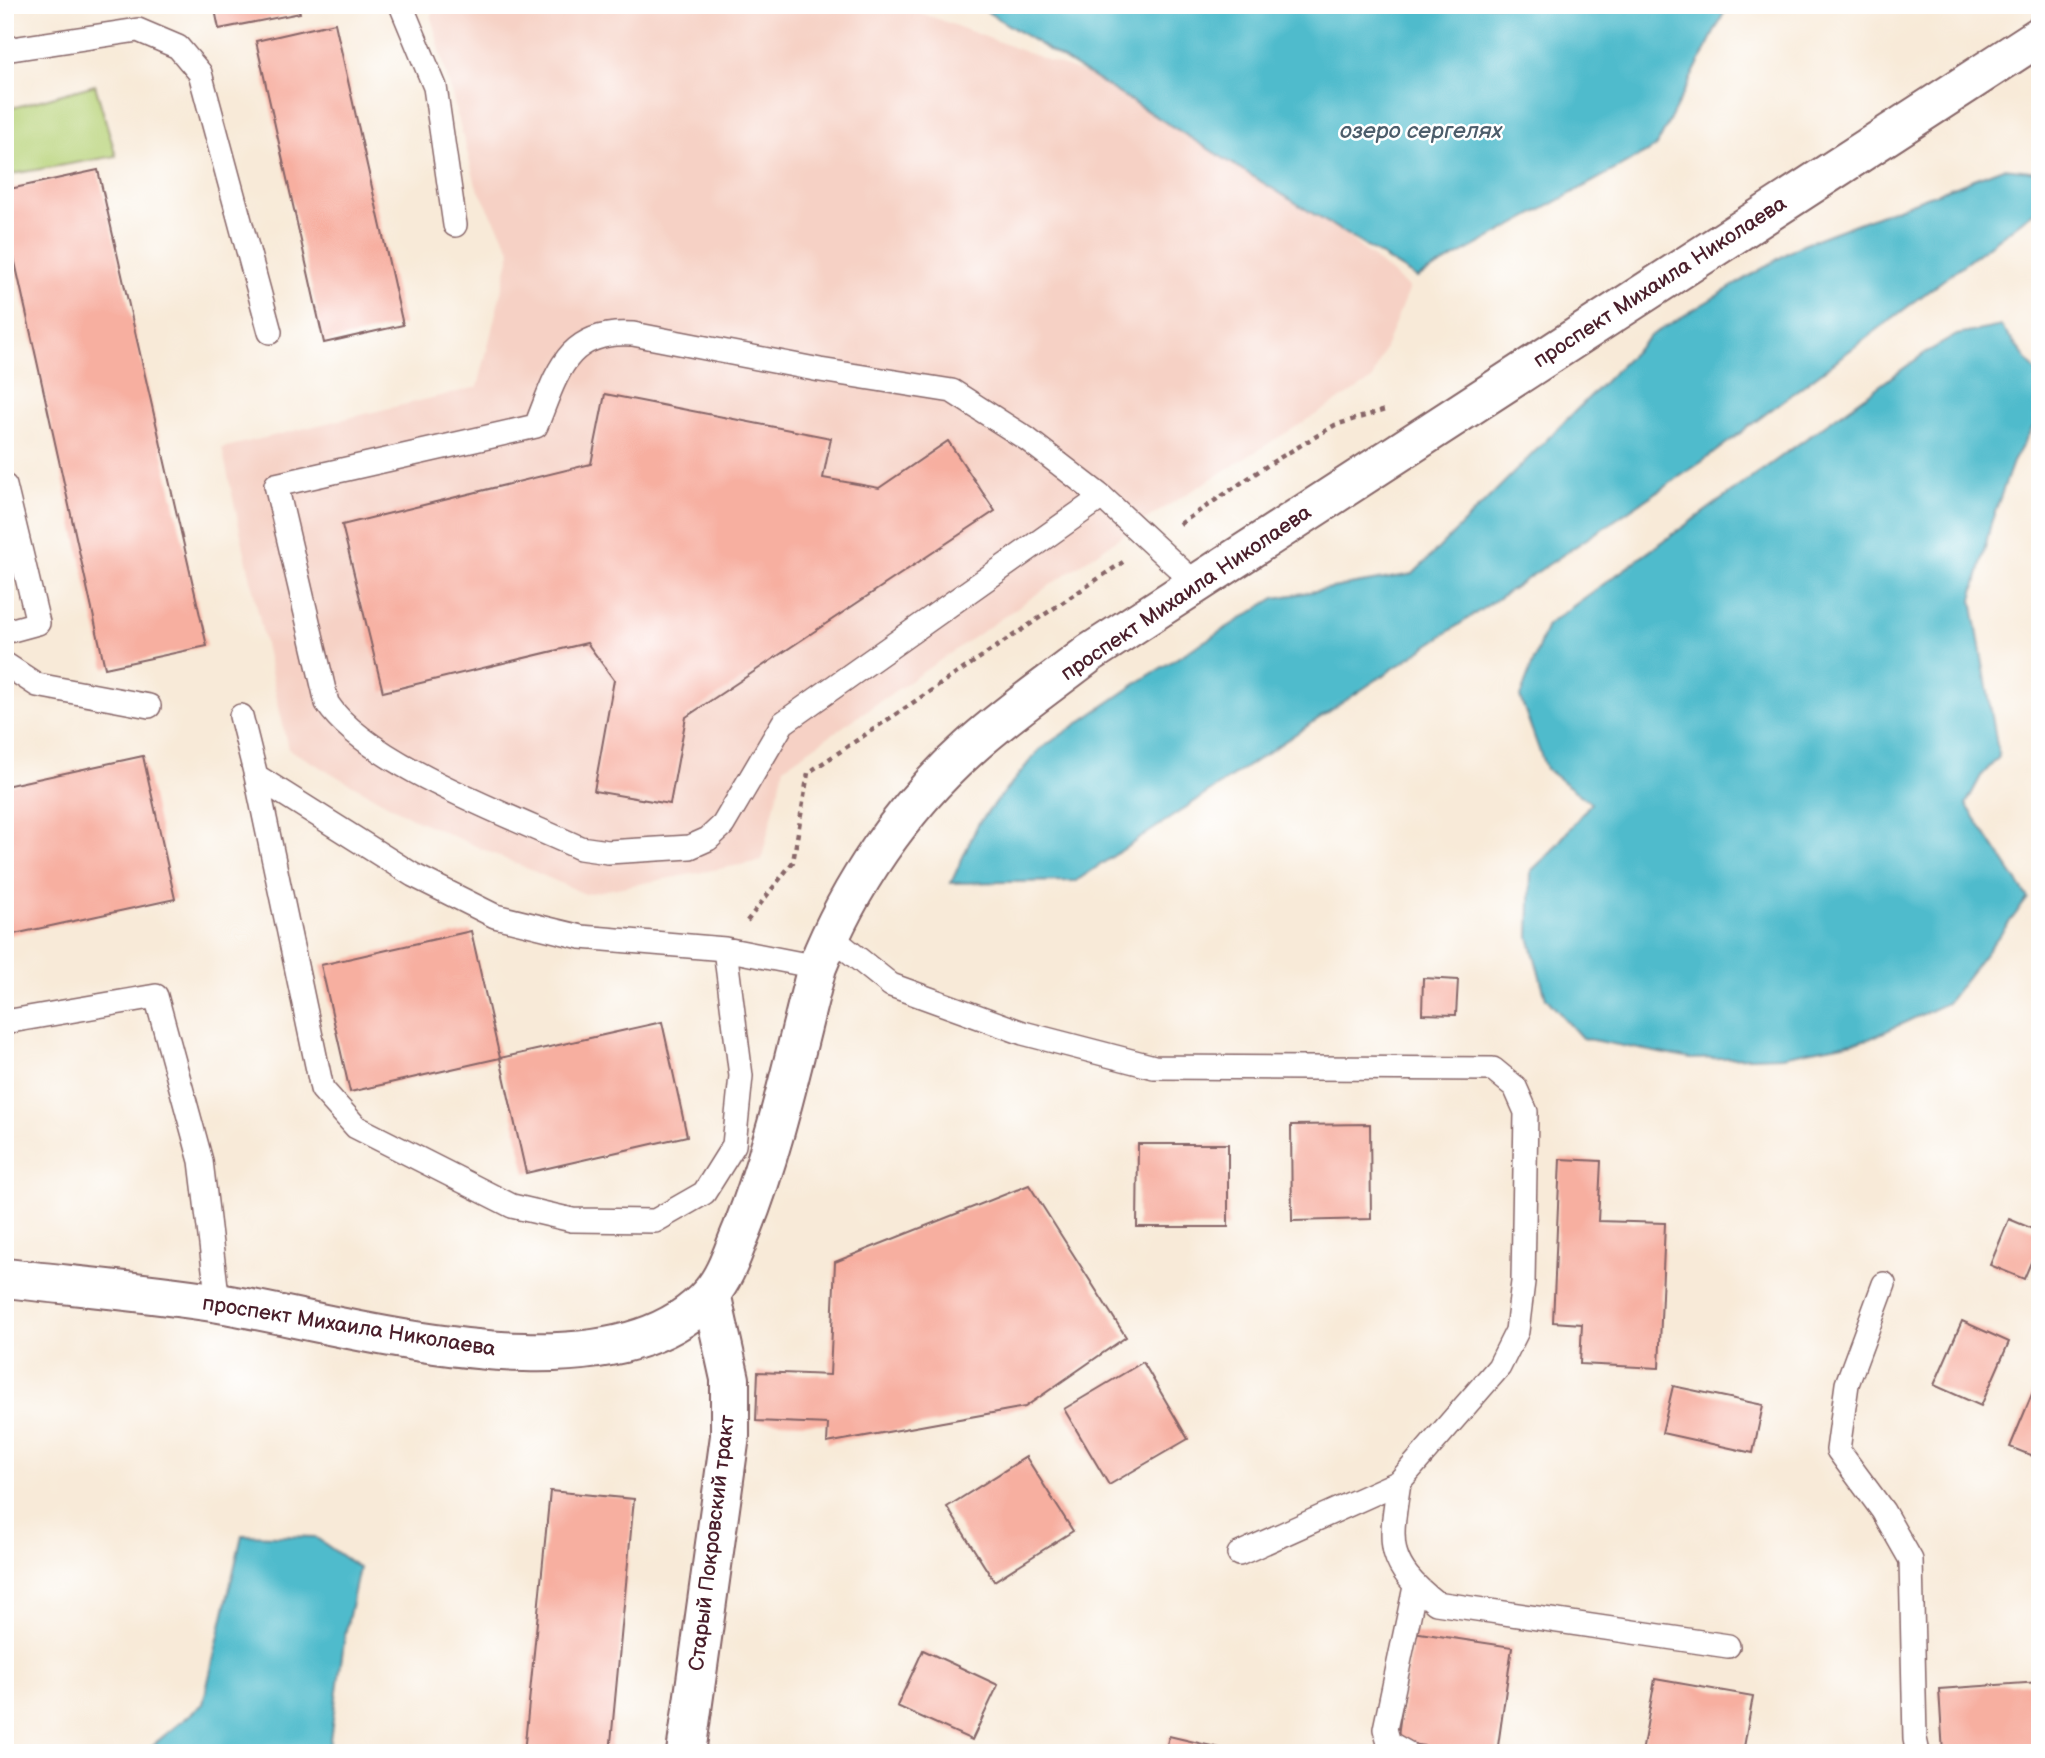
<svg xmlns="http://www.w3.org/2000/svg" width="2045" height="1758" font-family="'Balsamiq Sans',sans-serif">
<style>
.built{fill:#f6d1c5}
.green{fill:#b8d379;stroke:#817952;stroke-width:2}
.water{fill:#50bbcc;stroke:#4d6d7c;stroke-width:2}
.building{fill:#f7afa0}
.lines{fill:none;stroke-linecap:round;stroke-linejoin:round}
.lane-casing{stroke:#876668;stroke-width:26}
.street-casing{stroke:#876668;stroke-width:42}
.path{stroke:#876668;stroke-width:4.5;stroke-dasharray:5 5;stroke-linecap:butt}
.lane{stroke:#fff;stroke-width:23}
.street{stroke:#fff;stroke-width:38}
.labels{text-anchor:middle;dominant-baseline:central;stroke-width:5;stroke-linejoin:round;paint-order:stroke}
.street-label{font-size:21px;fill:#4a1f2b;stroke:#fff}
.water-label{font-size:23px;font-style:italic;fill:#4c5d6b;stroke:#fff}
</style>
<rect width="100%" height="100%" fill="#fff"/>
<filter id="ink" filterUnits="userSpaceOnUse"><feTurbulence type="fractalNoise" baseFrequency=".0143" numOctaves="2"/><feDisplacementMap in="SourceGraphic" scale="14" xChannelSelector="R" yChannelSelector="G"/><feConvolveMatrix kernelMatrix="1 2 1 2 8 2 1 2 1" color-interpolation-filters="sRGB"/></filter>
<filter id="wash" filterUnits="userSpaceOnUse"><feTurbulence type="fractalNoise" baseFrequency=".00686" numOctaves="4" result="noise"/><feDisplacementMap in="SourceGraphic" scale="28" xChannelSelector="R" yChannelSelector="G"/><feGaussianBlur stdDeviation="1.57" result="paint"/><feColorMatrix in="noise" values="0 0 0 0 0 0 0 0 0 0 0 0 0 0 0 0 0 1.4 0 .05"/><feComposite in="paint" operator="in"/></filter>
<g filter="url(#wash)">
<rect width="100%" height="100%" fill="#f8ead8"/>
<path class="built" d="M435,5H900L1206,119L1409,288L1372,380L1151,516L784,767L761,861L585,894L412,818L288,749L222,448L478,387L511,251L476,185L431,17Z"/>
<path class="green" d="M95,85L116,156L12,174L5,154V110Z"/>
<path class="water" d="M976,5H1728L1656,147L1417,278Z
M2003,168L2040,172V207L1703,461L1076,881L951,883L978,824L1039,750L1143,679L1275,598L1413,574L1650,336L1803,244Z
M2001,326L2037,373V420L2013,462L1991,523L1972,600L1999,757L1981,776L1966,804L2028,898L1947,1003L1869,1039L1782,1056L1691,1059L1582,1038L1546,998L1529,937L1531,871L1550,853L1591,803L1546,769L1520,697L1547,625L1925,353L1957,335Z
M242,1535L315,1537L359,1568L345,1635L328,1753H143L203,1704Z"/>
<g id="blocks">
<path class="building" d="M214,5H298L300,13L219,29Z
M335,23L403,325L324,343L256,41Z
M98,170L207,646L105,668L5,217V190Z
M605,394L831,438L823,478L879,488L948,441L995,511L686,717L670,804L594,791L614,680L587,643L383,692L342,525L591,464Z
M143,756L175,899L5,936V786Z
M471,931L500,1058L350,1092L321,965Z
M1423,978L1458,980L1456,1015L1422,1014Z
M662,1022L687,1136L526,1173L500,1058Z
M1370,1124L1371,1219L1292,1221L1291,1125Z
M1138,1144H1228V1227H1137Z
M1560,1159L1601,1161L1598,1221L1665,1223L1659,1368L1580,1364L1582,1324L1553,1322Z
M1029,1185L1126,1337L1025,1407L827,1443L828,1424L756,1421L758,1372L830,1375L835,1262Z
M2009,1219L2040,1232V1241L2024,1279L1990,1265Z
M1962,1321L2009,1342L1981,1406L1934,1385Z
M1143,1362L1188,1439L1109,1485L1064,1409Z
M2040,1375V1459L2010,1447Z
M1673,1386L1763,1405L1753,1453L1662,1433Z
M1026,1457L1073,1531L994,1581L947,1507Z
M550,1491L634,1499L610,1753H524Z
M1413,1632L1512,1647L1497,1753H1472L1397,1742Z
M923,1650L998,1685L972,1740L897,1706Z
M1655,1679L1753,1696L1743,1753H1642Z
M2040,1682V1753H1943L1939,1689Z
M1169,1736L1237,1752V1753H1165Z"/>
</g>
</g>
<g filter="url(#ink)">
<use href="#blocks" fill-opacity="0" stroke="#876668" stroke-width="2"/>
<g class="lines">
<g class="lane-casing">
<path id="lane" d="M401,5L435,87L455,225
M5,50L138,30L178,47L200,73L270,332
M5,486L38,623L5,632
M1102,497L783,723L723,825L708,839L690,847L608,852L580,848C513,817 366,763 327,703L276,485L536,426C557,374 566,329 633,334L820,370L952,391L1027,439L1102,497L1197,585
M5,664L37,685L149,706
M241,716L256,776L413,875L495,916L581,937L725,949L817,967
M256,776L322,1089L356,1127L512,1206L572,1220L655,1221L704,1193L734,1145L741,1076L725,949
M829,935L891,985L1023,1033L1154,1067L1493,1069L1515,1087L1526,1112L1523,1282L1517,1331L1499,1367L1399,1482L1239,1554
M5,1022L156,996L201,1161L218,1303
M1884,1284L1847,1384L1838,1450L1883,1511L1911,1560L1915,1739L1918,1753
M1399,1482C1390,1543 1384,1562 1436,1603L1728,1646
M1407,1753L1389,1743L1385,1729L1415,1587"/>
</g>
<g class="street-casing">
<path id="street" d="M5,1278C76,1286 148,1292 219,1303C347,1324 613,1408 711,1293C726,1276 733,1251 742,1230C776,1145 794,1055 817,967C849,886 903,807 968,749C1006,714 1049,685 1090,653L2040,36
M686,1753L730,1436V1379L711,1293"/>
</g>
<path class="path" d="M1180,524L1271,463L1335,425L1385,410
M747,921L793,862L808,773L1123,562"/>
<use href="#lane" class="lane"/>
<use href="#street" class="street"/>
</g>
</g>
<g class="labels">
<g class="street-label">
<text transform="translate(1660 282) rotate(-33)">проспект Михаила Николаева</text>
<text transform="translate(1186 593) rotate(-34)">проспект Михаила Николаева</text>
<text transform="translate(349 1326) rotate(9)">проспект Михаила Николаева</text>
<text transform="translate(712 1543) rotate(-83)">Старый Покровский тракт</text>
</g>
<g class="water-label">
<text x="1421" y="131">озеро сергелях</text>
</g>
</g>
<rect width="2045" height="1758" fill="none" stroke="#fff" stroke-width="28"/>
</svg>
